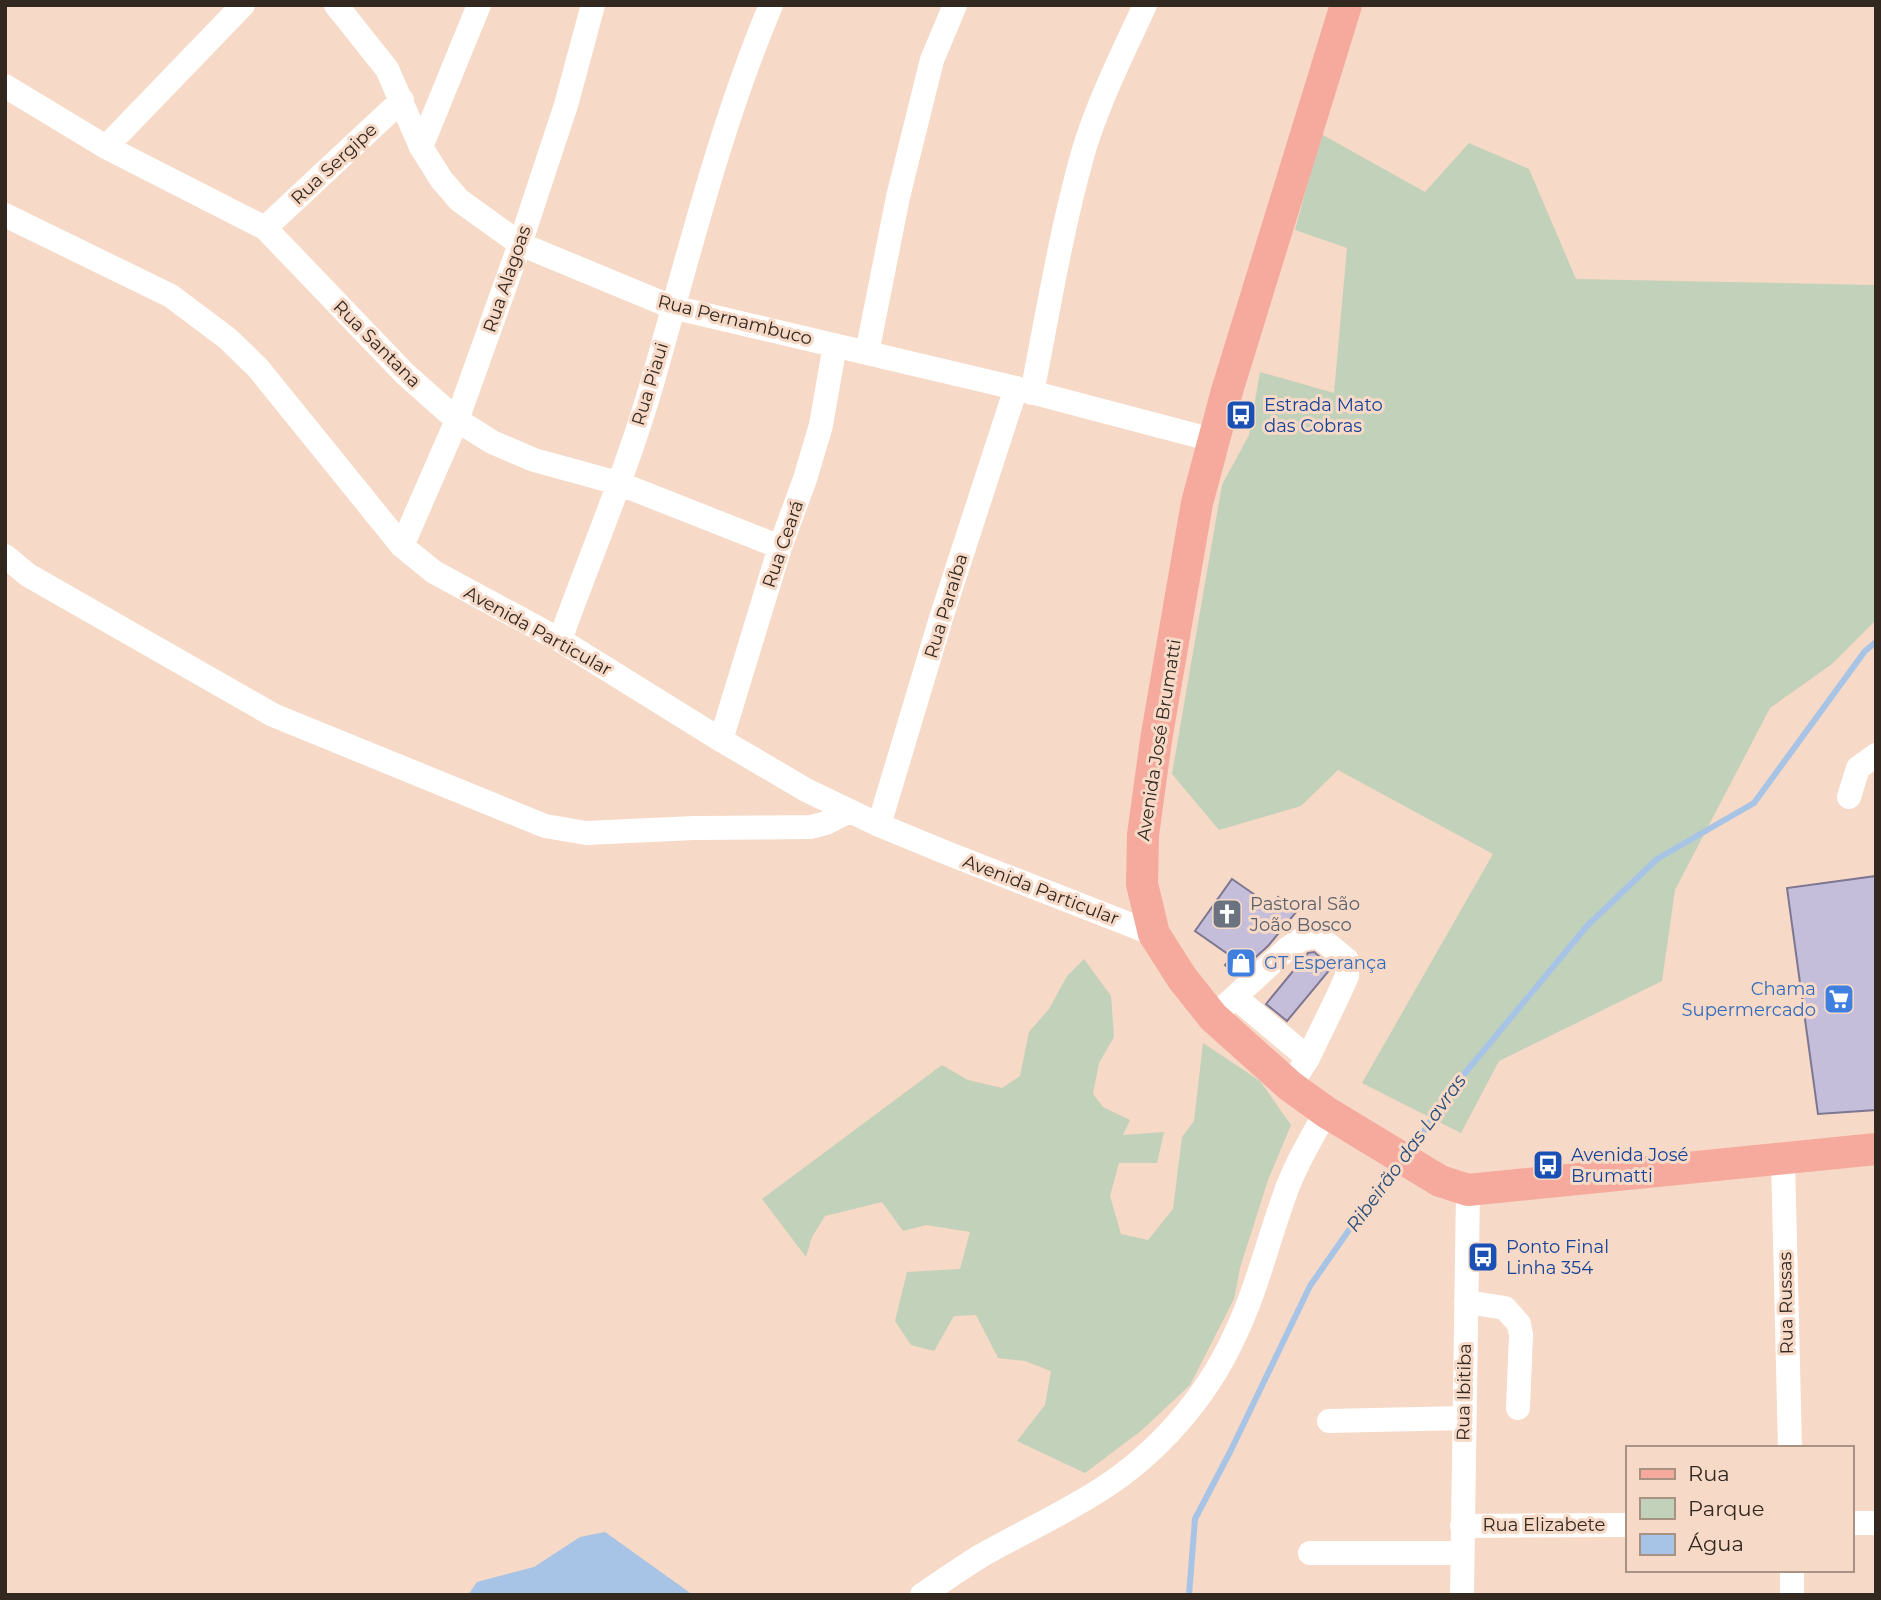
<svg xmlns="http://www.w3.org/2000/svg" width="1881" height="1600" font-family="Montserrat,sans-serif">
<style>
.green{fill:#c2d1b9}
.water{fill:#a7c4e7}
.lines{fill:none;stroke-linecap:round;stroke-linejoin:round}
.stream{stroke:#a7c4e7;stroke-width:6}
.building{fill:#c5bedb;stroke:#7d7792;stroke-width:2}
.minor{stroke:#fff;stroke-width:24}
.major{stroke:#f5aa9d;stroke-width:32}
.labels{text-anchor:middle;dominant-baseline:central;stroke-width:6;stroke-linejoin:round;paint-order:stroke}
.street-label{font-size:18px;fill:#322820;stroke:#f6d9c6}
.transit-label{font-size:18px;fill:#164399;stroke:#f6d9c6;text-anchor:start}
.worship-label{font-size:18px;fill:#5b616d;stroke:#f6d9c6;text-anchor:start}
.shop-label{font-size:18px;fill:#366cbe;stroke:#f6d9c6;text-anchor:start}
.water-label{font-size:19px;font-style:italic;fill:#254d7a;stroke:#f6d9c6}
</style>
<rect width="100%" height="100%" fill="#f6d9c6"/>
<path class="green" d="M1321,134L1425,192L1469,143L1529,169L1576,279L1876,285V620L1832,664L1770,708L1675,890L1662,981L1499,1061L1461,1133L1362,1083L1493,854L1338,770L1301,806L1219,830L1172,774L1222,485L1249,435L1260,372L1334,393L1347,248L1295,230Z
M1084,959L1111,996L1114,1037L1099,1063L1093,1094L1103,1107L1130,1120L1123,1135L1164,1132L1157,1163H1119L1110,1196L1121,1234L1148,1240L1173,1209L1182,1137L1194,1121L1203,1043L1260,1081L1291,1125L1268,1180L1240,1268L1234,1299L1190,1385L1142,1430L1085,1473L1017,1441L1045,1405L1051,1371L1025,1361L998,1358L976,1315L954,1316L934,1351L911,1345L895,1321L907,1272L960,1269L970,1232L926,1225L903,1231L882,1202L825,1216L812,1237L806,1257L762,1199L942,1065L968,1080L1002,1088L1020,1076L1029,1032L1049,1009L1067,976Z"/>
<path class="water" d="M605,1532L693,1595H468L477,1582L534,1567L580,1537Z"/>
<g class="lines">
<path class="stream" d="M1409,1153L1455,1085L1587,926L1657,859L1754,803L1865,651L1876,642
M1189,1595L1195,1519L1231,1450L1310,1286L1356,1220L1398,1167"/>
</g>
<path class="building" d="M1876,876V1110L1818,1114L1787,888Z
M1232,879L1271,906L1278,897L1297,911L1268,946L1237,974L1225,965L1232,957L1195,931Z
M1314,952L1332,967L1287,1021L1266,1004L1308,953Z"/>
<g class="lines">
<path class="minor" d="M336,5L387,69L421,147L441,179L459,200L520,244L672,307L1016,388L1213,440
M5,86L106,147L265,228L405,374L457,420L492,442L534,460L618,483L780,547
M106,147L243,5
M421,147L479,5
M5,215L171,296L227,338L258,368L402,546L434,572L560,640L721,740L806,790L879,825L947,853L1154,934
M265,228L402,100
M867,353L898,197L932,60L955,5
M1032,393C1048,312 1061,231 1083,153C1098,102 1123,53 1145,5
M402,546L457,420L520,244L566,105L593,5
M5,556L28,575L273,715L545,826L586,833L694,828L811,827L826,823L849,811
M560,640C591,554 628,468 653,380C689,254 720,126 771,5
M721,740L780,547L805,479L821,425L835,345
M1849,797L1858,768L1876,755
M879,825L942,615L1016,388
M1235,997L1308,1058
M1213,1017L1288,948L1302,939L1318,936L1347,960V976L1338,996L1308,1058L1290,1086
M1783,1159L1790,1448
M1466,1302L1505,1308L1519,1324L1521,1335L1518,1408
M1329,1421L1464,1418
M1851,1523H1876
M1462,1526L1627,1525
M1310,1553H1462
M922,1595C941,1582 960,1569 979,1557C1019,1534 1061,1515 1100,1490C1157,1454 1206,1398 1234,1337C1256,1292 1267,1244 1284,1197C1294,1167 1311,1139 1326,1112
M1462,1595L1468,1190
M1792,1595V1570"/>
<path class="major" d="M1346,5L1227,391L1197,503L1156,740L1143,835L1142,884L1154,934L1182,978L1213,1017L1290,1086L1326,1112L1440,1181L1468,1190L1876,1149"/>
</g>
<defs>
<g id="bus-square" transform="scale(1.575)"><rect x="-9" y="-9" width="18" height="18" rx="4" fill="#1a4fb4" stroke="#f6d9c6"/><path d="M-5-6H5V4H4V6H2V4H-2V6H-4V4H-5ZM-3.5-4V0h7V-4ZM-3.5 1.2v1.5H-2V1.2ZM2 1.2v1.5H3.5V1.2Z" fill="#fff"/></g>
<g id="church-square" transform="scale(1.575)"><rect x="-9" y="-9" width="18" height="18" rx="4" fill="#6b7280" stroke="#f6d9c6"/><path d="M-1.2-6h2.4v3.5h3.3v2.4h-3.3V6h-2.4V-.1h-3.3v-2.4h3.3Z" fill="#fff"/></g>
<g id="shop-square" transform="scale(1.575)"><rect x="-9" y="-9" width="18" height="18" rx="4" fill="#3f7fe0" stroke="#f6d9c6"/><path d="M-5-2.5h2.3a2.7 3.5 0 0 1 5.4 0H5L5.5 6h-11ZM-1.5-2.5h3a1.5 2.3 0 0 0-3 0Z" fill="#fff"/></g>
<g id="supermarket-square" transform="scale(1.575)"><rect x="-9" y="-9" width="18" height="18" rx="4" fill="#3f7fe0" stroke="#f6d9c6"/><path d="M-6-5.5h2.5l.6 2H6L4.5 2H-2.5L-4.4-4H-6ZM-1.5 3.2a1.3 1.3 0 1 0 .1 0ZM3 3.2a1.3 1.3 0 1 0 .1 0Z" fill="#fff"/></g>
</defs>
<g fill-rule="evenodd">
<use href="#bus-square" x="1241" y="415"/>
<use href="#church-square" x="1227" y="914"/>
<use href="#shop-square" x="1241" y="963"/>
<use href="#supermarket-square" x="1839" y="999"/>
<use href="#bus-square" x="1548" y="1165"/>
<use href="#bus-square" x="1483" y="1257"/>
</g>
<g class="labels">
<g class="street-label">
<text transform="translate(334 164) rotate(-43)">Rua Sergipe</text>
<text transform="translate(507 279) rotate(-71)">Rua Alagoas</text>
<text transform="translate(735 320) rotate(14)">Rua Pernambuco</text>
<text transform="translate(377 344) rotate(45)">Rua Santana</text>
<text transform="translate(650 384) rotate(-73)">Rua Piaui</text>
<text transform="translate(783 544) rotate(-71)">Rua Ceará</text>
<text transform="translate(946 606) rotate(-73)">Rua Paraíba</text>
<text transform="translate(538 631) rotate(29)">Avenida Particular</text>
<text transform="translate(1159 740) rotate(-81)">Avenida José Brumatti</text>
<text transform="translate(1041 890) rotate(21)">Avenida Particular</text>
<text transform="translate(1786 1303) rotate(-91)">Rua Russas</text>
<text transform="translate(1464 1392) rotate(-89)">Rua Ibitiba</text>
<text x="1544" y="1525">Rua Elizabete</text>
</g>
<g class="transit-label">
<text x="1264" y="405">Estrada Mato<tspan x="1264" dy="21">das Cobras</tspan></text>
<text x="1571" y="1155">Avenida José<tspan x="1571" dy="21">Brumatti</tspan></text>
<text x="1506" y="1247">Ponto Final<tspan x="1506" dy="21">Linha 354</tspan></text>
</g>
<g class="worship-label">
<text x="1250" y="904">Pastoral São<tspan x="1250" dy="21">João Bosco</tspan></text>
</g>
<g class="shop-label">
<text x="1264" y="963">GT Esperança</text>
<text x="1816" y="989" text-anchor="end">Chama<tspan x="1816" dy="21">Supermercado</tspan></text>
</g>
<g class="water-label">
<text transform="translate(1406 1153) rotate(-54)">Ribeirão das Lavras</text>
</g>
</g>
<rect width="1881" height="1600" fill="none" stroke="#322820" stroke-width="14"/>
<rect x="1626" y="1446" width="228" height="126" fill="#f6d9c6" stroke="#a89284" stroke-width="2"/>
<rect x="1640" y="1469" width="35" height="10" fill="#f5aa9d" stroke="#a89284" stroke-width="2"/>
<text x="1688" y="1481" font-size="21" fill="#322820">Rua</text>
<rect x="1640" y="1498" width="35" height="21" fill="#c2d1b9" stroke="#a89284" stroke-width="2"/>
<text x="1688" y="1516" font-size="21" fill="#322820">Parque</text>
<rect x="1640" y="1534" width="35" height="21" fill="#a7c4e7" stroke="#a89284" stroke-width="2"/>
<text x="1688" y="1551" font-size="21" fill="#322820">Água</text>
</svg>
